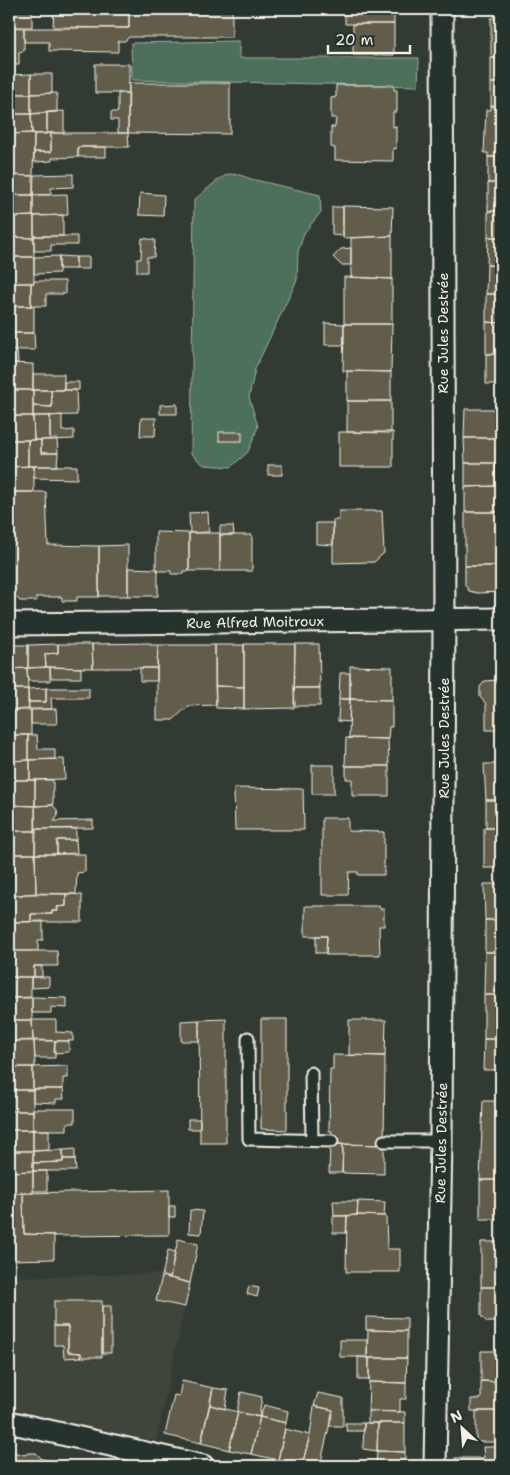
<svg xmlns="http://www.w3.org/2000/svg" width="510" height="1475" font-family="'Shantell Sans',sans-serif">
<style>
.built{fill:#40453a}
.green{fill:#4e705a;stroke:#a1b0a1}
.building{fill:#625d4b;stroke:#f4f1e8}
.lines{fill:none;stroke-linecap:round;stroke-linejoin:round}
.service-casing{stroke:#f4f1e8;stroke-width:15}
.minor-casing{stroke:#f4f1e8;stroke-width:25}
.service{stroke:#26332d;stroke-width:11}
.minor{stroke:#26332d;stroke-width:21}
.labels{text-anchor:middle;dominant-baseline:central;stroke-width:4.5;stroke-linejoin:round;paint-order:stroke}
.street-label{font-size:14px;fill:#f4f1e8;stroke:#26332d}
</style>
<rect width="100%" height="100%" fill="#323b33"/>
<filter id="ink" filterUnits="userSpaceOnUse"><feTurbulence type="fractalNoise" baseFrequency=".02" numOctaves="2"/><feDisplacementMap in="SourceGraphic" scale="10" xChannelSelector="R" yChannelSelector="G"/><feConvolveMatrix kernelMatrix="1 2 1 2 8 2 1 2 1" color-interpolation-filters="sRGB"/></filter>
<g filter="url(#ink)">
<path class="built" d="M192,1273L156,1441L9,1412V1277Z"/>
<path class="green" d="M239,41V58H419L418,86L132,80L131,43Z
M229,174L240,175L251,179L320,195L321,212L304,233L298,252L297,280L255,369L249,397L258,427L248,452L231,467L204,465L191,454L194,200L219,179Z"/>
<path class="building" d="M9,9H32V27H9Z
M54,9H129V28L53,27Z
M129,9H232V37H129L125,41H118V52L49,51V42H24V28H129Z
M345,9H394V24H345Z
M491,18H501V58H491Z
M353,24H394V55H353Z
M9,27L24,28V51L19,52V65H9Z
M491,58H501V83H491Z
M95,64H129V93H95Z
M31,74V94H9V75Z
M31,74H52V93L31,94Z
M129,83H230V134L128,133Z
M491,83H501V106H491Z
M336,85H394V90H397V112H393V127L396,126V149L393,148V161L335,160V148L331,147V127H335L336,118H331V98L336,97Z
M57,93V112L31,114V94Z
M118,93H128V133H118V120H111V112H118Z
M9,94H31V114H9Z
M491,106H501V157H488V153H484L486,110H491Z
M64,111V133H47V112Z
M47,112V134H34V133H32L31,114Z
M9,114H31L32,133L9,134Z
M34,133L33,176L9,175V134Z
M47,133H51V152H34V134Z
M51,133H128L129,147H78V157L52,158V161L34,162V152H51Z
M78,147H106V157H78Z
M488,157H501V183H488Z
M73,174V187L51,188V195H33L34,175Z
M9,175L33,176V195H9Z
M488,183H501V211H488Z
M140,193L164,195L163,216L139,215Z
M67,194L68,215L33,216V195Z
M9,195H33V216L9,217Z
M343,206L393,207L392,236L343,238Z
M332,207H343V236L332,235Z
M488,211H501V237H488Z
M63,215V236H34V216Z
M34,216V238L9,237V217Z
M34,236H77V245H51V251H34Z
M392,236V279L351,277V238Z
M9,237L34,238V257H9Z
M488,237H501V266L487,265Z
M142,238L155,240L154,257H147V272H137V259H141Z
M351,248V265H341L333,257L341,249Z
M59,256L76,257V269H59Z
M59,256V273L34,274V257Z
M9,257H34V283H9Z
M76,257H89V269H76Z
M487,265L501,266V294H486Z
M344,277L392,279V324H344Z
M34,281H65V294H46V306H31V283H34Z
M9,283H31V306H9Z
M486,294H501V323L486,322Z
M9,306H34V333H9Z
M486,322L501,323V354H486Z
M325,323L344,324V345H325Z
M344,324H392L391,372L343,371Z
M9,333H34L35,350H9Z
M9,350H17L18,363H9Z
M486,354H501V384H486Z
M9,363L33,364V390H9Z
M347,371L391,372V401H347Z
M33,374H64V390H33Z
M64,382H79V390H64Z
M9,390H33V416H9Z
M33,390H51L52,407L33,406Z
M51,390H76L77,415L33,416V406L52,407Z
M347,401H391V433L347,432Z
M177,404V414H160V405Z
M465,409H501V438H464Z
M62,415V431L74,430V439L50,440V416Z
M9,416H33L34,440H9Z
M33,416H50V440H34Z
M141,418H156L155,436H140Z
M219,432H242V441H219Z
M339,432H393V467H339Z
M464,438H501V448H496V463H465Z
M57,439L58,453H41V440Z
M9,440H28V466L9,467Z
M28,440H41V453H58L57,466H28Z
M496,448H501V462H496Z
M496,462H501V487L496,486Z
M465,463H496V486L465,487Z
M268,465H282V475H268Z
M34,466V492H9V467Z
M34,466H77V479L34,478Z
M496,486L501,487V512H465V487Z
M9,492H46L48,545L99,546V597H77V601H62V597H36V601H20L9,590Z
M339,511H382L384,553L374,562L333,563V520H339Z
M208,512L209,532L190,533L189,513Z
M465,512H501V527H495V533H501V566H465Z
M316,523H333V545L316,544Z
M220,526H233L234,535H220Z
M156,532L189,533V571H184V574H171V571H157L158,569L156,568Z
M189,533H220V571H189Z
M220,535H252V571H220Z
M128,545V596H99V546Z
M465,566H501V592L477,593L469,591L465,585Z
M128,568L158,569V596H128Z
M151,643V645H158L157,668H93L92,644Z
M58,644H92L93,668L46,667L45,654L58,653Z
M58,644V653L45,654L46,667L28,668V645Z
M244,644H295L294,708L244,709Z
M295,644H319L320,688H294Z
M9,645H28V668L9,669Z
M158,645H215L216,705L188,706L173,720H157V668Z
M215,645H244V687L215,686Z
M350,666L392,667V700L350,699Z
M50,667L81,668V678H51Z
M50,667V681H28L27,668Z
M27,668L28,689H9V669Z
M140,668H157V681H140Z
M340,673H350V699H339Z
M498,677H501V730H486V704L480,697V687L485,681L498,680Z
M215,686L244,687V709L216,708Z
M46,688V702H28V689Z
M46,688H89V698H51L52,709H29L28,702H46Z
M294,688H320V706H295Z
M9,689H28L29,709L9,710Z
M339,699H350L349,722L338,721Z
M350,699L392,700V727H389L388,739L349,738Z
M56,709L57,724H31V710Z
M9,710H31V735H9Z
M9,735H28V760L9,761Z
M28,735H37L38,749H55V759L28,760Z
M346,738L388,739L389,766H345Z
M64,759L65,779L30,780V760Z
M30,760V780H9V761Z
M484,764H501V800H486Z
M312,765H334V794H312Z
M346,766H389V796H352V779H346Z
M9,780H35V806L9,805Z
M35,780H53V805L35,806Z
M234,788L303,789L304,830H235Z
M486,800H501V828H486Z
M9,805L35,806L36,831H9Z
M53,805L57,810L58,816L54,821L93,820V828L35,829V806Z
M322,818H348V831L384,832V875H358V872H349L348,895H322Z
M484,828H501V868H484Z
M35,829H76V840H57V854H35Z
M9,831H36L35,854H9Z
M57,840H76L77,853L57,854Z
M9,854H35L36,893L9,896Z
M35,854H85V872L77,873L76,894L36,893Z
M484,884H501V920H485Z
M23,894H66V906L57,907L58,911H52V914H31V922H10L9,896L23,895Z
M66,894L82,895V922H31V914H52V911H58L57,907L66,906Z
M305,906H379L380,909H384V926H379L380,955H326L327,936H305Z
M485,920H501V952H485Z
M43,921V940H38V951H9L10,922Z
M316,936H327L326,953H316Z
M9,951H57L58,966H34V977H9Z
M485,952H501V995H484Z
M34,966H42V977H34Z
M9,977H31V998H9Z
M31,977H49V987L31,988Z
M484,995H501V1039H484Z
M32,997V1020H9V998Z
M32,997L67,998V1008L51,1007V1013H32Z
M226,1019V1143H200L199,1020Z
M261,1019H287V1130L261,1129Z
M9,1020H32L33,1040L9,1041Z
M32,1020H56V1032L73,1033V1041L33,1040Z
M199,1020V1041H181V1021Z
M349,1020H386L385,1056L349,1055Z
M484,1039H501V1070H483Z
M9,1041H34L35,1067H9Z
M34,1041H55V1058H35Z
M55,1041H69V1052L54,1053Z
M333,1055L385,1056L384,1145L332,1144V1131H329L330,1069H333Z
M68,1066V1078H63V1089H33V1067Z
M9,1067H33V1090H9Z
M33,1089H63L64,1099H56V1103L33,1102Z
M9,1090H33V1111H9Z
M483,1101H501V1180H480Z
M33,1109H75V1123H67V1130H33Z
M9,1111H33V1130H9Z
M188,1119H200V1129H188Z
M9,1130H33V1151H9Z
M33,1130H49V1150L33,1151Z
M330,1144H343L342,1173H329Z
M343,1144L384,1145V1174L342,1173Z
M75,1149V1159H63V1150Z
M63,1150V1162L33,1163V1151Z
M9,1151H33V1171L9,1172Z
M63,1159H75L76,1171H33V1163L63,1162Z
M33,1171V1193H9V1172Z
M33,1171H47V1191H33Z
M480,1180H501V1219H480Z
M169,1190V1235L54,1236V1235L24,1234L23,1193Z
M9,1193H23L24,1234L54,1235V1259L9,1260Z
M333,1201H358L357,1215L334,1216Z
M358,1201L385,1202L384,1216L357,1215Z
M169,1206H175V1217H169Z
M190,1210L203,1211L201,1234L189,1233Z
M357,1215L386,1216L387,1249H400V1272H346L347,1216Z
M333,1216H347L346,1233H333Z
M178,1239L198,1244L190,1283L170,1278Z
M481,1242H501V1287H481Z
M168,1250L175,1252L170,1278L162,1276Z
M162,1276L190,1283L185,1307L156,1301Z
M249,1286L259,1288L257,1297L247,1294Z
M481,1287H501V1322H487L481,1316Z
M54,1301H102V1357H81V1353L68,1352V1326H54Z
M102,1306H111V1353H102Z
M366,1317L407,1318V1331L366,1330Z
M54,1326H68V1352L81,1353V1357L64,1358L63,1345H54Z
M368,1330L407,1331V1358H367Z
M340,1340H367V1357H340Z
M481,1351H501V1382L481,1381Z
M358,1357L369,1358V1380H358Z
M369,1358H407L406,1383L369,1382Z
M182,1381L213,1388L201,1443L165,1435L174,1395L179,1396Z
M481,1381L501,1382V1411H471V1399H481Z
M369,1382L406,1383V1399H400V1412L368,1411Z
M213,1388L228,1390L225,1409L210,1405Z
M241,1392L262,1397L259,1417L237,1412Z
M318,1393L343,1398V1426H329L333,1410L314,1406Z
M210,1405L238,1412L229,1450L201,1443Z
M264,1405L288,1411L286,1423L260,1417Z
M314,1406L333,1410L320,1466H307L302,1465L310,1435Z
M368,1411L405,1412V1423H368Z
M476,1411H501V1442H476Z
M238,1412L260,1417L251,1454L229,1450Z
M260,1417L286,1423L278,1460L251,1454Z
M345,1423H364V1431H347Z
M364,1423H378L377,1451L363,1449Z
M378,1423H405V1452L377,1451Z
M285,1429L310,1435L302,1465L278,1460Z
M483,1447H501V1466H455V1458H484Z
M9,1451L24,1455L29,1453H36L42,1459L40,1466H9Z
M377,1451L405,1452V1466H376Z
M42,1459L60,1462L59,1466H40Z"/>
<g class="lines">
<g class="service-casing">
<path id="service" d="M248,1038L249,1139L332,1141
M311,1073L312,1140
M384,1141H441"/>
</g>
<g class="minor-casing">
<path id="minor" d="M9,624L501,619
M9,1422L203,1466
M435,1466L441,1141L444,620L442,9"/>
</g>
<use href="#service" class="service"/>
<use href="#minor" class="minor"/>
</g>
</g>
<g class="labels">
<g class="street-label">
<text transform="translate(443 333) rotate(-90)">Rue Jules Destrée</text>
<text transform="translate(255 622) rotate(-1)">Rue Alfred Moitroux</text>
<text transform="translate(444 738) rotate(-90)">Rue Jules Destrée</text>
<text transform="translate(441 1143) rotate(-89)">Rue Jules Destrée</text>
</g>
</g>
<rect width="510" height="1475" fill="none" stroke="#26332d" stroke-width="30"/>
<rect x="15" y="15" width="480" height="1445" fill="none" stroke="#f4f1e8" stroke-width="2" filter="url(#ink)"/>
<g transform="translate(462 1428) rotate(334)" stroke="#26332d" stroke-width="4" paint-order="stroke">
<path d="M0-4L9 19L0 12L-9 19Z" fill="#f4f1e8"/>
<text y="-8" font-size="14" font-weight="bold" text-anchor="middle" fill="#f4f1e8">N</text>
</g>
<path d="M328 45v8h82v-8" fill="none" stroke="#f4f1e8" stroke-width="2.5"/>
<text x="335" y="45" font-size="15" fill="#f4f1e8" stroke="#26332d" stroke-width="4" paint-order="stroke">20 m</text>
</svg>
